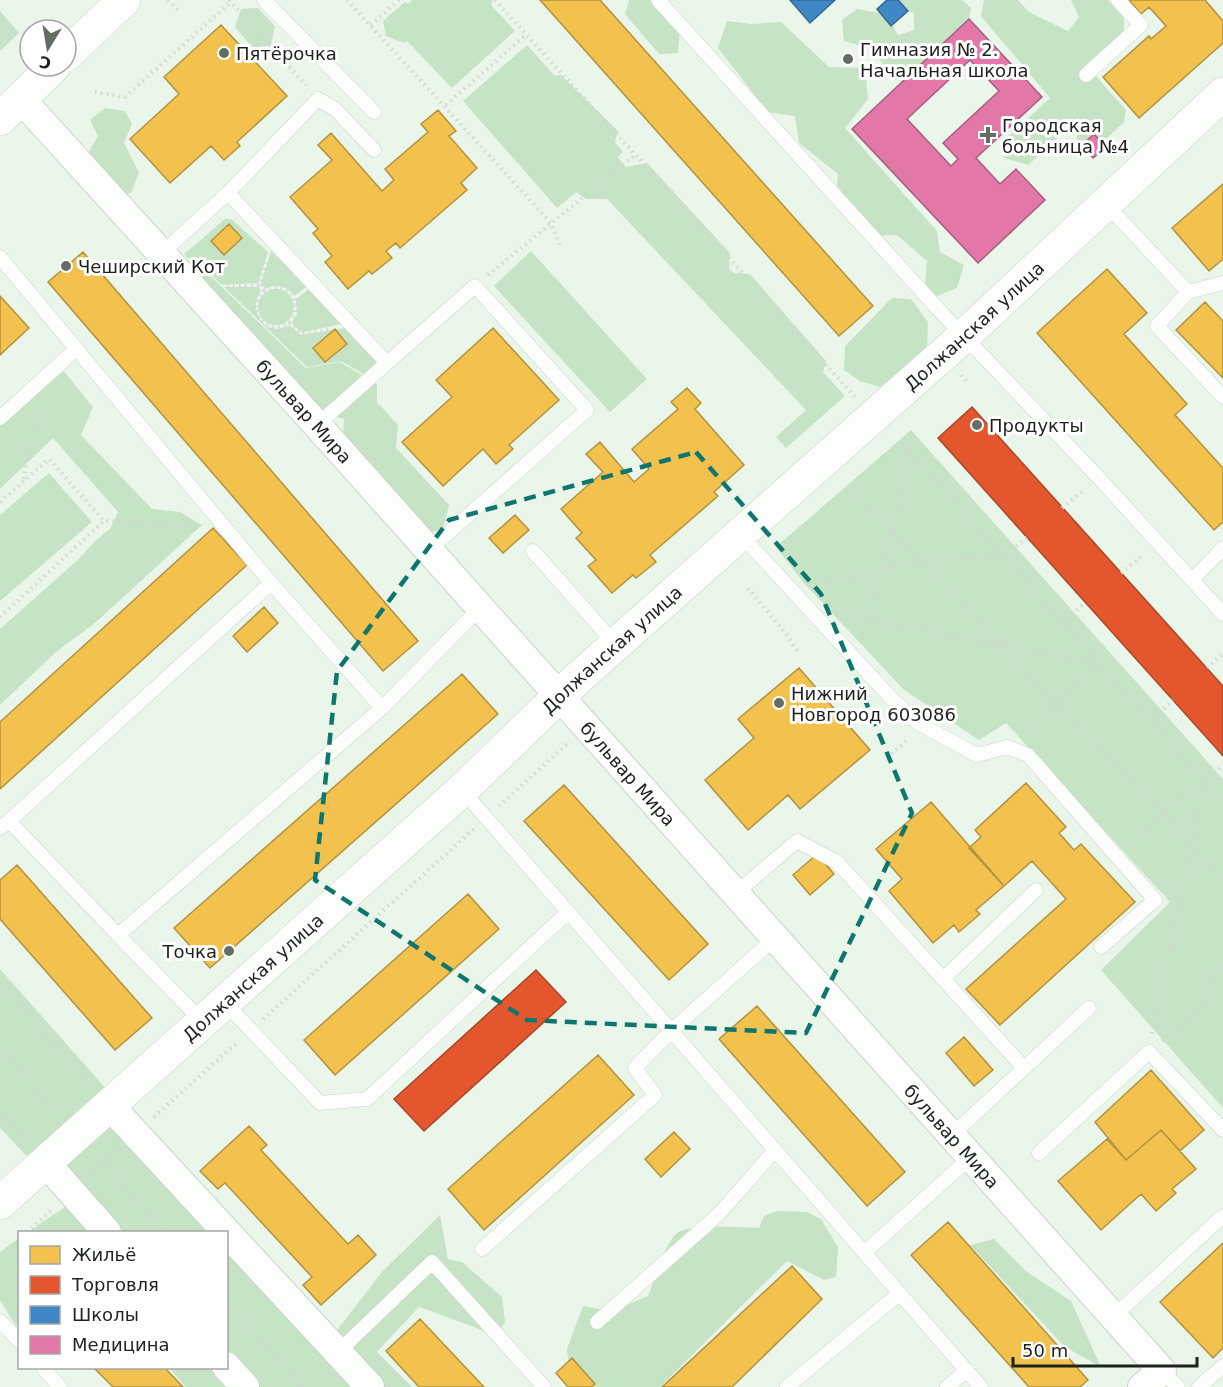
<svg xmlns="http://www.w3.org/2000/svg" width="1223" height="1387" font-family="'DejaVu Sans',sans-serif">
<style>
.green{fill:#c7e3c5}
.homes{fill:#f2c14e;stroke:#b2923f;stroke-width:1.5}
.shops{fill:#e4572e;stroke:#a84728;stroke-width:1.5}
.schools{fill:#3f88c5;stroke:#346a92;stroke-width:1.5}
.health{fill:#e377a8;stroke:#a75e7e;stroke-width:1.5;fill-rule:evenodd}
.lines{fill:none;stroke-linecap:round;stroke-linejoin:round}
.service-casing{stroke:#cad3c9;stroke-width:15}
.minor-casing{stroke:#cad3c9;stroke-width:30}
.tertiary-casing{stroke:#cad3c9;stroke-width:34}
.secondary-casing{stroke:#cad3c9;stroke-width:34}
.path{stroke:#d3d7d2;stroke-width:4;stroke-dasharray:1.5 4.5;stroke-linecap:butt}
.service{stroke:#fcfefc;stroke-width:14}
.minor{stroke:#fcfefc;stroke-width:28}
.tertiary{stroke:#fcfefc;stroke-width:33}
.secondary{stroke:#fcfefc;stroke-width:33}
.marked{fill:none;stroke:#0f766e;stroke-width:4.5;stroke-dasharray:12 8;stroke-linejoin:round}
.poi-dot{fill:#646d63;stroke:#fff;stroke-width:2}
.labels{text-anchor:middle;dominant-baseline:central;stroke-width:6;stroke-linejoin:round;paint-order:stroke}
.poi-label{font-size:18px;fill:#1c231b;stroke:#fff;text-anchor:start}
.street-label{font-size:18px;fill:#1c231b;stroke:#fff}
</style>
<rect width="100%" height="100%" fill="#eaf6e9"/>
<path class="green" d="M412,0H493L491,5L515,31L452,88L407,41L404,43L386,36L383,21L405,2L408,4Z
M629,0H653L680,30L678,53L659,54L625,14Z
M894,0H962L971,8L966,36L913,81L894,80L872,49L844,41L842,20L857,9L886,14L898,35L914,30V13L895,6Z
M984,0H1018L1029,12L1068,31L1079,17L1071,0H1108L1124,18V44L1096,76L1126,110L1124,122L1096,149L1077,146V126L1069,119L1059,121L1057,139L1028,165L1004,158L1001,143L1050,98L981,16Z
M258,8L275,26L271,45L253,48L235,27L241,9Z
M0,11L19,33L0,51Z
M727,21L752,24L781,22L829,67L865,68L868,99L845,128L937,231L940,252L964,265L957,288L937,296L925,285L927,261L897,235L865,236L836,201L838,174L799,143L795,116L768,112L718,48Z
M527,45L555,76L561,75L618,131L615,142L623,152L618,157L625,167L647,163L730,253L729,269L734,273L750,274L826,361L823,372L845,396L786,448L776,437L806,410L607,199H586L576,192L557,208L463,101Z
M105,108L125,111L132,124L124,143L139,173L131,193L117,195L85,159L98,136L90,120Z
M225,219H231L268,252L258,283L222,285L195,259H189L184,254Z
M271,251L307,286L295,296C288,286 276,283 265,289L261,284Z
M531,251L647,379L610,412L494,286Z
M194,260L306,368L340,362L377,384V402L398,425L396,448L449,505L443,529L420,535L343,437L344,419L322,413L185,261Z
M224,287H258L261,290C252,306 255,315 267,327L277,329L290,326L301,335L350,327L384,362L367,376L341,361L307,367Z
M309,289L343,324L302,332L291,323L297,315L296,299Z
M258 307a18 18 0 1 1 36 0a18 18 0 1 1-36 0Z
M892,298L911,299L928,322L927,348L880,387L860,381L844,370L845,346Z
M64,371L93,407L81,435L152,509L180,512L202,525L95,623L56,652L0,705V629L80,558L95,541L110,529L118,512L53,438L0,489V425Z
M911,430L1223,779V1108L1101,970L1170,902L1006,723L979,740L903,689L803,582L776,547Z
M49,473L92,522L0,601V515Z
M0,969L109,1092L335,1333L381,1273L440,1215L448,1259L462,1262L502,1297L505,1322L499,1332L485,1331L419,1307L377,1352L412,1387H236L226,1368V1232H99L0,1128Z
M65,1207L89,1232H28Z
M777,1211L807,1212L821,1219L838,1247L836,1277L824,1280L787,1261L660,1387H571L567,1349L583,1306L612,1311L648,1296C656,1277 662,1250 675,1235C688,1222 740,1228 759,1228L764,1216Z
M19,1238L20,1319L16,1326L0,1300V1252Z
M994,1239L1027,1272L1071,1301L1101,1367L1065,1347L970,1245Z
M169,1368H213L231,1387H186Z"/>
<path class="homes" d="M540,0H600L873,306L839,336Z
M1129,0H1205L1223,21V43L1139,118L1103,77L1149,36L1151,39L1166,26L1149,7L1141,14Z
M221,25L287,96L237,142L240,146L224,160L211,146L170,183L130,139L179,94L164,77Z
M438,110L456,131L449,136L477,168L461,183L467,190L400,248L396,243L386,251L392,258L372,274L369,271L348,289L325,262L332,256L313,233L318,229L290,197L332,160L318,145L331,133L382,191L394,180L385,169L428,132L421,124Z
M1223,184V259L1209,271L1172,228Z
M229,224L242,238L224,255L211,241Z
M83,252L418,641L383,671L48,282Z
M1107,269L1147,313L1124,334L1187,404L1175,415L1223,468V522L1214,530L1037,333Z
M0,296L29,328L0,355Z
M1205,302L1223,321V378L1176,330Z
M493,328L559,400L509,445L513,449L496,464L483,449L443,486L402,442L452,397L436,380Z
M335,329L347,344L325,362L313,348Z
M687,388L701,403L695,409L744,465L714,492L718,496L650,555L656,562L636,578L633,575L612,593L588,566L596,560L576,538L582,533L561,509L603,472L586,454L600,442L634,482L649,469L632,449L678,409L671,402Z
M515,515L529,530L503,553L489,538Z
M213,528L247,565L0,789V722Z
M264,607L278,623L247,652L233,636Z
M799,668L870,750L800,809L788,795L748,830L705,780L754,738L738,719Z
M462,674L498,714L210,968L174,928Z
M1026,783L1066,827L1059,833L1074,850L1081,844L1135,902L1000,1025L966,989L1066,899L1032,861L1004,886L969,848L981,837L975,830Z
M564,785L708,944L669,980L524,821Z
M931,802L1004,886L976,910L980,914L959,932L954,925L933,943L889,891L902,879L876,849Z
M817,854L834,874L810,895L793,875Z
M17,865L152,1018L115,1050L0,919V880Z
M468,894L499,929L335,1075L304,1040Z
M757,1006L905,1172L867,1206L719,1039Z
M964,1037L993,1070L974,1086L946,1053Z
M598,1055L634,1095L484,1230L448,1189Z
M1151,1070L1204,1130L1180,1151L1161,1130L1126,1160L1095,1122Z
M249,1126L267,1145L261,1150L348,1244L358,1235L376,1255L321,1305L303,1285L312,1277L225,1183L218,1189L200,1171Z
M1161,1130L1196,1169L1172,1189L1176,1193L1156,1211L1141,1194L1101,1230L1058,1181L1107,1139L1126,1160Z
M674,1132L690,1149L661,1177L645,1159Z
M948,1222L1088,1380L1080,1387H1029L911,1255Z
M1223,1243V1348L1213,1358L1160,1302Z
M792,1266L822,1299L732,1387H662Z
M420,1319L484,1387H419L386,1351Z
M572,1358L595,1384L591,1387H568L556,1373Z
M94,1368H165L183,1387H113Z"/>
<path class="shops" d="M972,407L1223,686V756L938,438Z
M536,970L566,1002L424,1131L394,1099Z"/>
<path class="schools" d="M790,0H835L810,23Z
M887,0H898L908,11L891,26L877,9Z"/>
<path class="health" d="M969,19L1042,97L976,158L1000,184L1016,169L1045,200L978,263L852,129ZM970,60L999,91L943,143L958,159L951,166L907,119Z
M1094,134L1106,147L1093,158L1082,145Z"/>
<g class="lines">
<g class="service-casing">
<path id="service" d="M264,0L374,112
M658,0L938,309L1099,478L1223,614
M1086,75L1141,25L1118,0
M228,193L387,363L475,286L587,410L428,551
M1105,203L1188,292L1157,326L1223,397
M162,253L228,193L318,99L335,109L374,150
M0,257L271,583L382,708
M1188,292L1223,283
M0,418L76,349
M317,425L387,363
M740,534L892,699L918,723L977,755L1007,747L1028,755L1155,900L1101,947
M533,551L616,645
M1192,580L1223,548
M462,790L981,1387
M9,821L271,583
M0,828L9,821L118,935
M736,893L797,841L837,862L1024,1068
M943,979L1036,890
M225,1003L320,1103L367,1099L568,912
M204,1023L118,935L382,708L479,609
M952,1135L1089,1008
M1039,1153L1149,1052L1223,1130
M482,1249L655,1095L635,1068L671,1031L776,937
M864,1253L972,1156
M1114,1316L1223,1216
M0,1321L20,1342
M597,1322L719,1214L775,1150
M338,1352L432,1262L544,1387
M43,1368L60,1387
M1162,1371L1178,1387
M787,1387L900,1293
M947,1387L967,1370
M1199,1387L1223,1366"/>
</g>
<g class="minor-casing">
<g id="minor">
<path id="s1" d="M20,98L317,425L1162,1371L1142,1387"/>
<path d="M110,1106L370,1387"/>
<path d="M45,1162L107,1232"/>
<path d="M226,1366L245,1387"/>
</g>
</g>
<g class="tertiary-casing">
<path id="tertiary" d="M66,55L124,0
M0,119L54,66"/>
</g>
<g class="secondary-casing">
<g id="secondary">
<path id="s2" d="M0,1203L462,790L577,679L964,336L1223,94"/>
</g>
</g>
<path class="path" d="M168,0L180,12
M229,0L306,85
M347,0L551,223L561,248
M495,0L855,397
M371,25L399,0
M95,92L125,97L231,2
M446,105L527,34
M488,275L636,154
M227,286L259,285
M256 307a20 20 0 1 1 40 0a20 20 0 1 1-40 0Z
M264,291L259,285L266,262
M289,323L302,334L329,329
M961,375L969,384
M903,444L1223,801
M24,479L36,410
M851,490L1162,813L1223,880
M0,502L49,459L104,521
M1062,508L1085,489
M1121,573L1144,554
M813,587L920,561L1004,556L1027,537
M748,588L788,636L798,652
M836,609L865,620L1098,662L1058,704L1024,733
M0,617L104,521L196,523
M1063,622L1085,603
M862,640L865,620L893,533L908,450
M1207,668L1223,653
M1151,721L1173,700
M887,758L909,739
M1205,781L1223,765
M499,806L567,744
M1130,843L1162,813L1205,781L1152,1034
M0,983L92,1086
M263,1019L474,829
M1162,1041L1204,1009L1209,977L1223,965
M0,1048L59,1114
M0,1110L26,1141
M154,1117L238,1042
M104,1162L166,1232
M89,1175L117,1150
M27,1232L53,1209
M0,1257L20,1239
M226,1300L304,1387"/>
<use href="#service" class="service"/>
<use href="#minor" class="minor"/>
<use href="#tertiary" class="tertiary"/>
<use href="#secondary" class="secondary"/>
</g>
<path class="marked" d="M696,452L821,594L912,813L806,1033L527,1020L315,880L337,671L449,520Z"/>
<g class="poi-dot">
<circle cx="224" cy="53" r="6"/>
<circle cx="848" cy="59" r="6"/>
<path d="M985 126h6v6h6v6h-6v6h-6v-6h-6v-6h6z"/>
<circle cx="66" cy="266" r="6"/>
<circle cx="977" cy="425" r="6"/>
<circle cx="779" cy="703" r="6"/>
<circle cx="229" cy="951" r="6"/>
</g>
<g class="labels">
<g class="poi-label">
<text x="860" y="49">Гимназия № 2.<tspan x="860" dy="21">Начальная школа</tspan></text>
<text x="236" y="53">Пятёрочка</text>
<text x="1002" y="125">Городская<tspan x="1002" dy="21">больница №4</tspan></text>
<text x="78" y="266">Чеширский Кот</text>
<text x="989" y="425">Продукты</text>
<text x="791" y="693">Нижний<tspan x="791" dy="21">Новгород 603086</tspan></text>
<text x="217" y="951" text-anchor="end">Точка</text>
</g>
<g class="street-label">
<text stroke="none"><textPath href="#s2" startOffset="1311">Должанская улица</textPath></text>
<text stroke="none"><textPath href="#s1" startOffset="423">бульвар Мира</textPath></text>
<text stroke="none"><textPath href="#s2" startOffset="825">Должанская улица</textPath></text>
<text stroke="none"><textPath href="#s1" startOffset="909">бульвар Мира</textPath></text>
<text stroke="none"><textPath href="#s2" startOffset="339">Должанская улица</textPath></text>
<text stroke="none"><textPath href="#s1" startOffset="1395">бульвар Мира</textPath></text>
</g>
</g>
<rect x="18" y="1231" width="210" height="138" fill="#ffffff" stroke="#a4a7a4" stroke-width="1.5"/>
<rect x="30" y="1246" width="30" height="18" fill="#f2c14e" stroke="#a4a7a4" stroke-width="1.5"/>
<text x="72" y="1261" font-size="18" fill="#1c231b">Жильё</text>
<rect x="30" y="1276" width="30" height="18" fill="#e4572e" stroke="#a4a7a4" stroke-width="1.5"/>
<text x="72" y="1291" font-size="18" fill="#1c231b">Торговля</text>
<rect x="30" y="1306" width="30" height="18" fill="#3f88c5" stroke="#a4a7a4" stroke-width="1.5"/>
<text x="72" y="1321" font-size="18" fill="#1c231b">Школы</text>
<rect x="30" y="1336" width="30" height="18" fill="#e377a8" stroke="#a4a7a4" stroke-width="1.5"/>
<text x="72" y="1351" font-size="18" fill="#1c231b">Медицина</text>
<g transform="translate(48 48) rotate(191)"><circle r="28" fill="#ffffff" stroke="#a4a7a4" stroke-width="1.5"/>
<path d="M0-4.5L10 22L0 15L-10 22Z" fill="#646d63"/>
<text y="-9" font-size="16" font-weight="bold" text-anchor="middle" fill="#1c231b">С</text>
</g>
<path d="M1013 1357v9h184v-9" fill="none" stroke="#1c231b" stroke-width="3"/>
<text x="1022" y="1357" font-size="18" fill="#1c231b" stroke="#ffffff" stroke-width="4.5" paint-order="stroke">50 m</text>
</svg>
